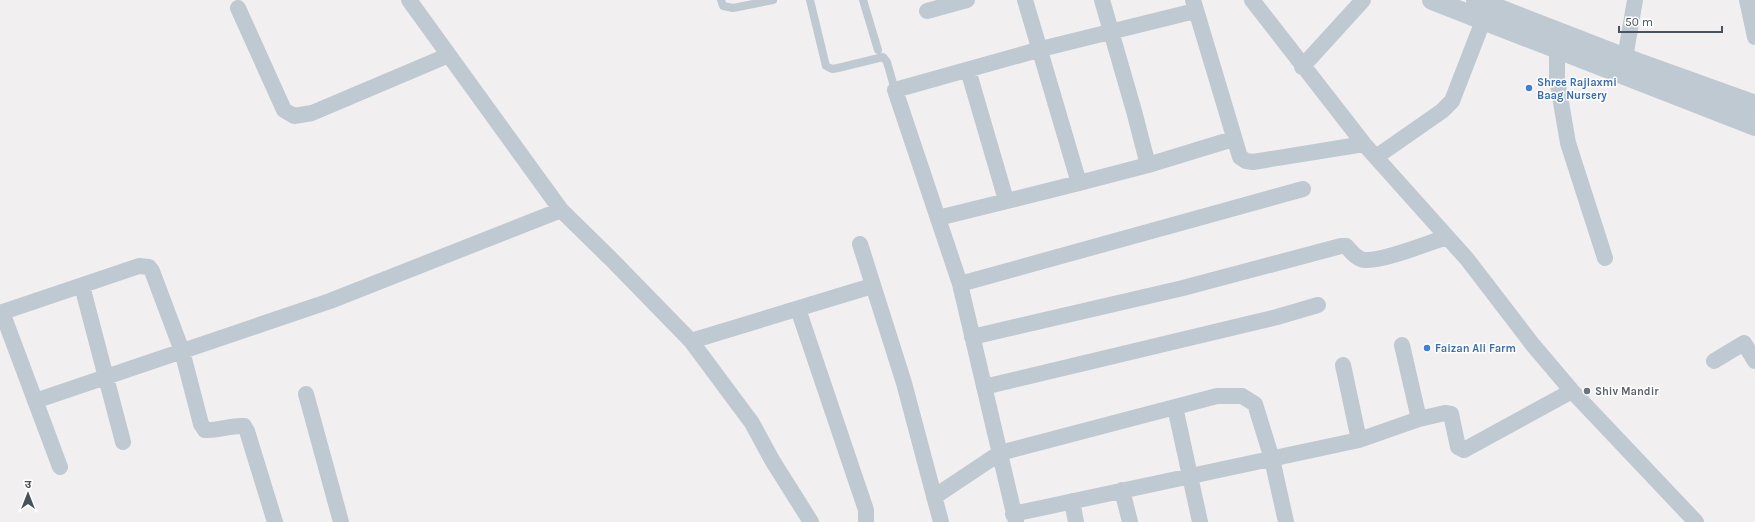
<svg xmlns="http://www.w3.org/2000/svg" width="1755" height="522" font-family="Karla,'Noto Sans Devanagari',sans-serif">
<style>
.lines{fill:none;stroke-linecap:round;stroke-linejoin:round}
.service{stroke:#bfc9d1;stroke-width:8}
.minor{stroke:#bfc9d1;stroke-width:16}
.tertiary{stroke:#bfc9d1;stroke-width:20}
.shop-dot{fill:#3f7fe0;stroke:#fff;stroke-width:1.5}
.worship-dot{fill:#6b7280;stroke:#fff;stroke-width:1.5}
.labels{text-anchor:middle;dominant-baseline:central;stroke-width:3;stroke-linejoin:round;paint-order:stroke}
.shop-label{font-size:11px;font-weight:bold;fill:#366cbe;stroke:#fff;text-anchor:start}
.worship-label{font-size:11px;font-weight:bold;fill:#5b616d;stroke:#fff;text-anchor:start}
</style>
<rect width="100%" height="100%" fill="#f1efef"/>
<g class="lines">
<path class="service" d="M721,0L723,6L733,8L773,0
M810,0L826,66L832,69L838,68L883,57L887,62L895,90
M863,0L878,50"/>
<path class="minor" d="M409,0L561,210L611,259L691,341L752,423L772,460L811,522
M1025,0L1079,183
M1102,0L1134,111L1148,165
M1193,0L1240,157L1246,161L1253,162L1364,144
M1252,0L1364,144L1467,259L1533,345L1572,391L1696,522
M1747,0L1755,37
M238,8L284,110L294,116L312,113L449,55
M927,11L967,0
M1557,50V79L1568,143L1605,258
M1625,58L1635,0
M1302,67L1363,0
M968,70L1006,200
M1376,157L1442,111L1452,101L1483,21
M938,218L1079,183L1148,165L1233,139
M860,244L904,383L941,522
M960,284L1303,189
M82,286L123,442
M798,309L866,510V522
M2,312L60,467
M0,313L139,266L149,267L152,271L182,351L201,424L205,430C218,431 231,425 244,426L247,431L275,522
M972,337L1183,288L1341,246H1346C1352,252 1357,260 1366,260C1384,261 1428,243 1447,237
M691,341L872,286
M1402,345L1419,419
M1714,361L1744,343L1755,361
M1343,365L1359,440
M984,387L1277,317L1318,305
M306,394L341,522
M35,401L330,301L561,210
M1175,407L1200,522
M1122,490L1130,522
M934,497L1000,453L1217,396H1242L1255,404L1272,459L1286,522
M1072,501L1076,522
M1013,514L1359,440L1419,419L1445,413L1451,414L1458,447L1464,450L1572,391
M1016,522L960,284L895,90L1045,48L1195,11"/>
<path class="tertiary" d="M1432,0L1755,126
M1476,0L1641,64L1755,105"/>
</g>
<g class="shop-dot">
<circle cx="1529" cy="88" r="4"/>
<circle cx="1427" cy="348" r="4"/>
</g>
<circle class="worship-dot" cx="1587" cy="391" r="4"/>
<g class="labels">
<g class="shop-label">
<text x="1537" y="82">Shree Rajlaxmi<tspan x="1537" dy="13">Baag Nursery</tspan></text>
<text x="1435" y="348">Faizan Ali Farm</text>
</g>
<g class="worship-label">
<text x="1595" y="391">Shiv Mandir</text>
</g>
</g>
<g transform="translate(28 494)" stroke="#ffffff" stroke-width="3" paint-order="stroke">
<path d="M0-3L7 15L0 10L-7 15Z" fill="#47525c"/>
<text y="-6" font-size="11" font-weight="bold" text-anchor="middle" fill="#47525c">उ</text>
</g>
<path d="M1619 26v6h103v-6" fill="none" stroke="#47525c" stroke-width="2"/>
<text x="1625" y="26" font-size="12" fill="#47525c" stroke="#ffffff" stroke-width="3" paint-order="stroke">50 m</text>
</svg>
